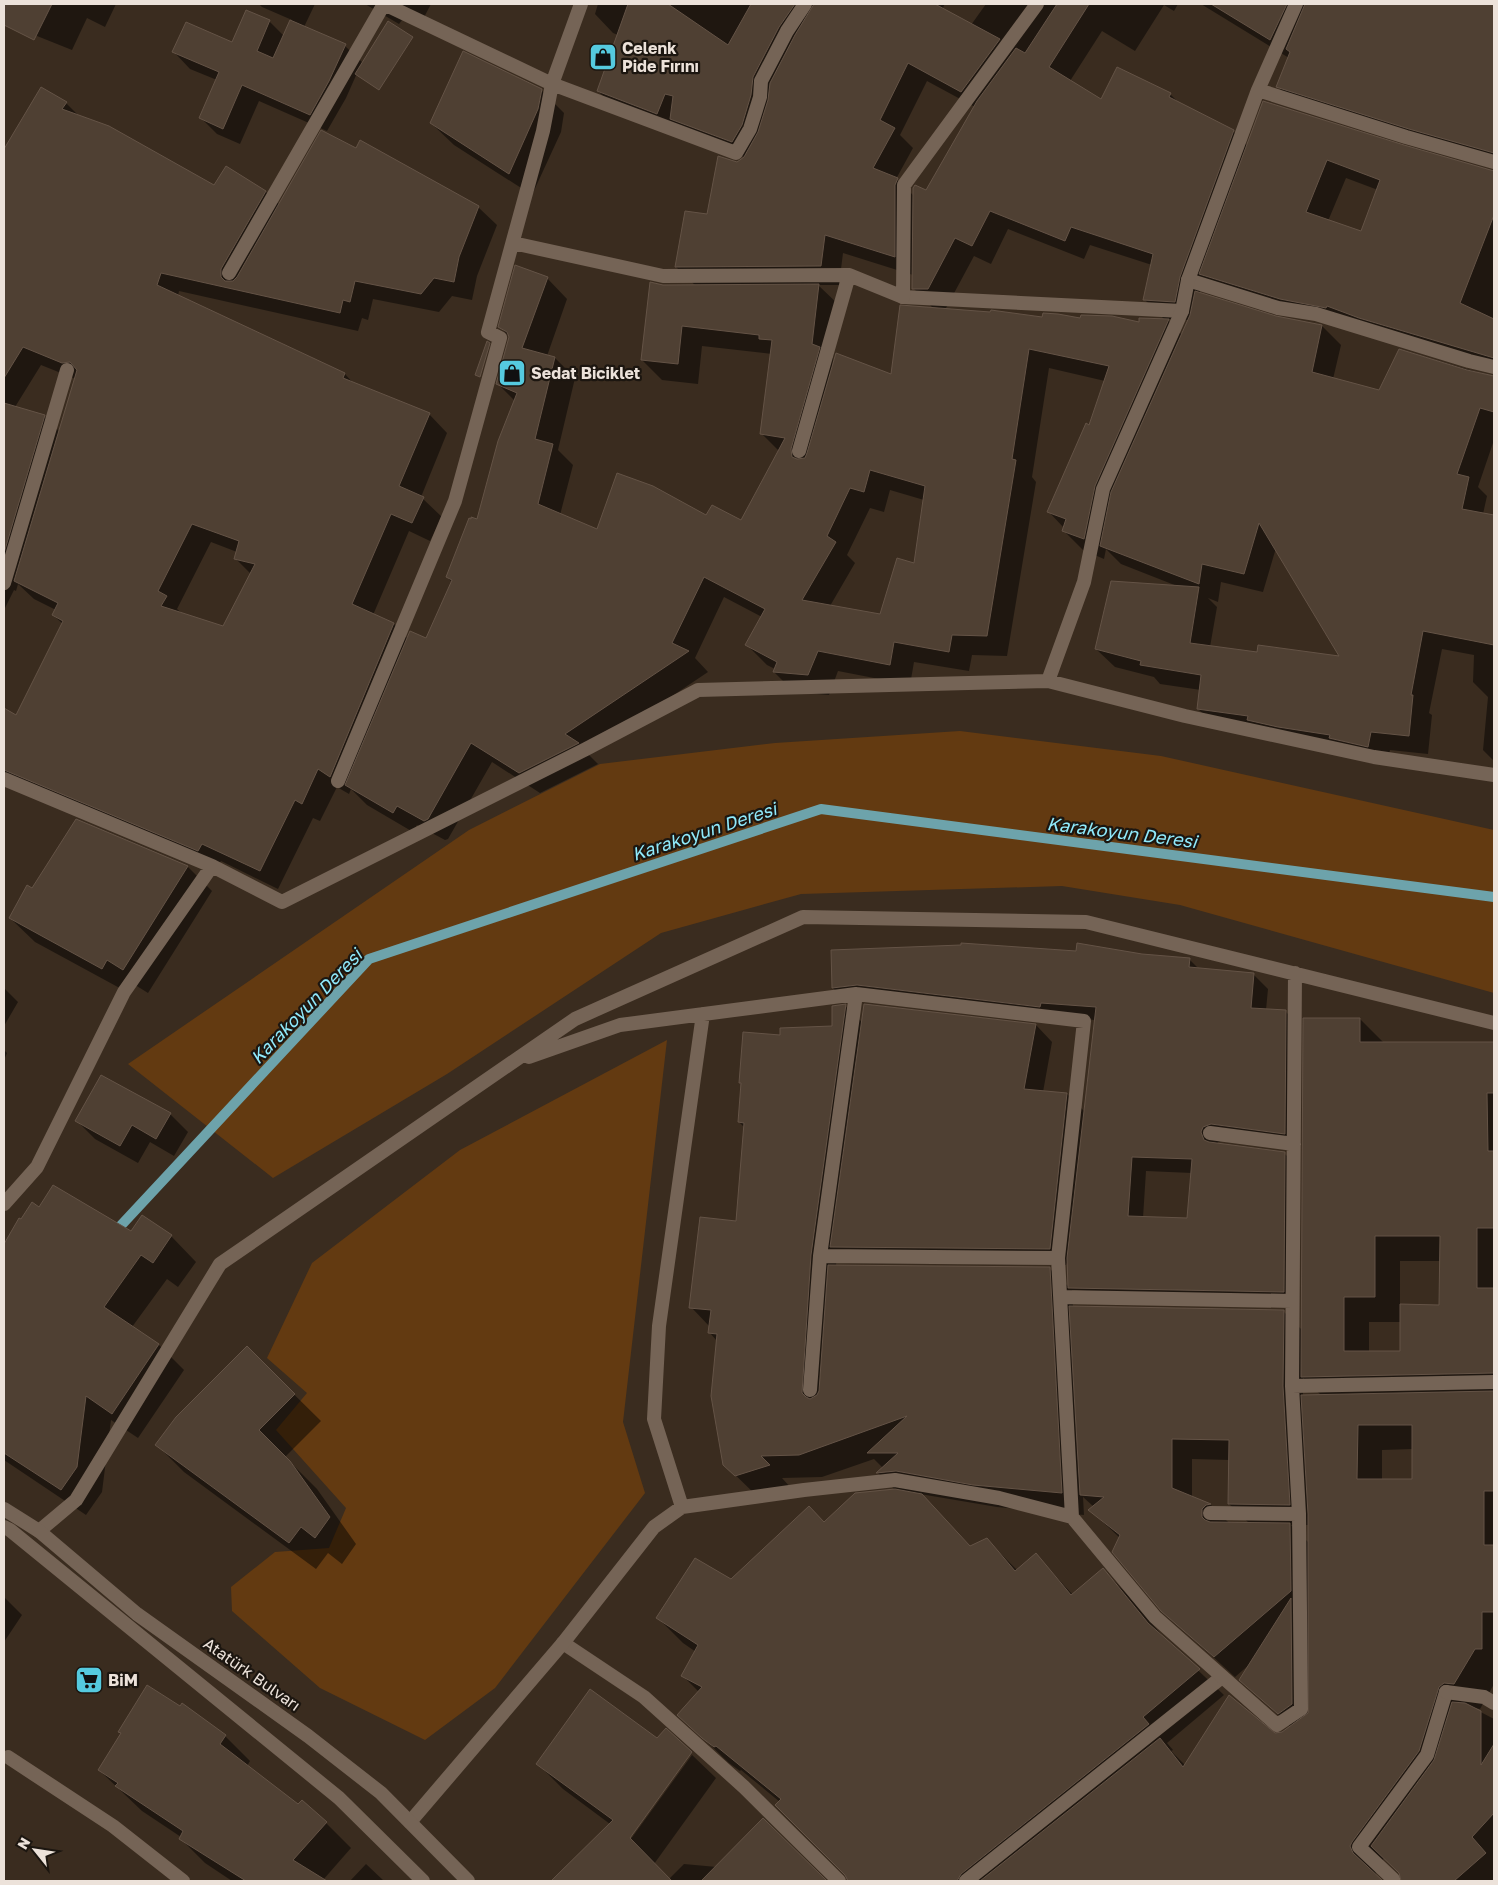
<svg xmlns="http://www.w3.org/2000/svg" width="1498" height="1885" font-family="'Golos Text',sans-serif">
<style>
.green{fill:#633a11}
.shadow{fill:#0007;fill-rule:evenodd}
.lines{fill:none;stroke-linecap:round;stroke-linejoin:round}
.stream{stroke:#6da3ab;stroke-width:10}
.building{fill:#4f4033;stroke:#645346;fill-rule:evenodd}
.pedestrian{stroke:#756456;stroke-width:14}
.minor{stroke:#756456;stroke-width:14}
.secondary{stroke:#756456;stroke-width:14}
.labels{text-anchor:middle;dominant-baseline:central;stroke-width:4.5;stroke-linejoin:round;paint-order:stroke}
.poi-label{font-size:16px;font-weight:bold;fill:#ece2da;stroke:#1c1610;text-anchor:start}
.street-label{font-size:16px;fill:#ece2da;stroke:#1c1610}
.water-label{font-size:18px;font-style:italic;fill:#90eafb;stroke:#1c1610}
</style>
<rect width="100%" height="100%" fill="#3a2c1f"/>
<path class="green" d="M960,731L1161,756L1494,830V993L1180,905L1062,886L801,894L661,933L447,1074L273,1178L128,1064L469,830L600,764L775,743Z
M667,1040L623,1422L645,1493L495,1688L425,1740L320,1688L232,1611L231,1587L275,1552L329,1548L346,1508L276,1430L307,1393L267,1358L312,1263L460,1150Z"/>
<path class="shadow" d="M4,4H116L105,27L87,18L72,50L32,34L4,6Z
M259,4H315L304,27L345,46L362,62L346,98L327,131L259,101L240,144L217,134L200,117L217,80L190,69L174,52L233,43L269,21L284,36L292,20L262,7Z
M365,4H431L421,23L402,20L399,24Z
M598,4H945L942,9L971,25L986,4H1178L1174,11L1164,5L1135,51L1102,31L1070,81L1102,101L1170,94L1179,103L1233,131L1248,146L1494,172V370L1220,293L1205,278L1199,294L1275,318L1322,326L1341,345L1333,379L1379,391L1400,350L1494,377V440L1478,487L1487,496L1483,514L1494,516V761L1483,750L1488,697L1473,682L1474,655L1442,649L1429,713L1432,715L1428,754L1390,750L1387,765L1217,727L1198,709L1201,690L1160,684L1154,677L1115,667L1096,649L1177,586L1121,564L1106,549L1104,559L1083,550L1063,530L1064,528L1048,511L1089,427L1105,381L1049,368L1032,477L1036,482L1007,656L972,655L969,671L914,662L910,685L838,671L829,695L794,692L774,672L775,669L767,665L747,645L762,617L724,597L695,658L708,672L587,753L598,764L540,793L492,762L448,839L445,840L417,825L413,832L367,805L351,789L349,794L337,787L320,821L313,818L278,889L221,861L216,868L4,778V710L17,716L63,624L53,615L56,610L34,599L18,584L16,591L14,590L4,610V148L66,103L80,117L214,187L266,192L280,205L478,207L497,225L477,276L472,300L452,296L439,312L373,299L368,320L362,318L358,331L179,291L178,296L345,374L353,383L429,414L447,433L421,497L442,517L430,541L409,531L373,615L394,624L408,639L427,640L452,582L447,577L478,521L515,401L498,384L510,337L500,327L547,278L567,299L547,356L555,358L575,378L558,450L573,465L560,515L597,530L707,516L741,521L779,451L762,434L772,354L702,346L698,384L662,380L642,360L663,286H696L676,267L708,216L733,163L741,162L744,157L617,110L598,91L618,35L613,33L595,14ZM927,81L975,107L927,191L914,196L896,179L913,148L900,135ZM1346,178L1378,190L1362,233L1328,221ZM1008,229L1084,259L1090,245L1152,265L1145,300L1165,320L1139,323L1043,319L945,310L974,256L991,264ZM843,253L913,275V288L934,309L892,375L832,367L839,305L818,285H839ZM1167,319L1189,320L1182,335ZM41,365L76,379L60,432L44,416L15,407ZM890,490L924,500L915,564L881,616L830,606L855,563L847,555L870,508L884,512ZM211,542L237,552L236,559L251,574L224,628L184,615L177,609ZM1276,548L1341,658L1258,654L1210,647L1217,607L1208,598L1218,602L1221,582L1263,592Z
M1201,4H1474L1494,12V166L1296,105L1277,86L1289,58Z
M541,90L564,113L561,132L532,195L454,145L431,123Z
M188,867L212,891L148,993L132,983L127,992L35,942L10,918L32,889Z
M832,951L1142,955L1189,959L1199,969L1253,974L1268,989L1266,1010L1285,1011L1300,1026L1299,1148L1227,1139L1218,1142L1217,1144L1284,1153L1299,1168L1298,1306L1072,1290L1073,1307L1283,1311L1302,1330L1360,1019L1384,1043H1494V1684L1480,1709L1473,1708L1494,1719V1881H1402L1403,1876L1384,1858L1375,1871L1379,1881H848L846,1874L780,1802L741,1770L740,1771L729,1763L679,1715L699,1692L683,1676L696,1652L683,1643L658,1618L731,1580L824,1523L895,1490L878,1473L883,1468L874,1459L822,1477L782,1478L791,1488L759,1498L725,1465L717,1341L710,1333V1327L691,1307L737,1222L745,1128L739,1122L742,1085L740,1083L782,1037L834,1027L845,1006L862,1022L865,1005L1036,1025L1052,1042L1043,1092L1067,1094L1085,1112L1095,1020L873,1000L848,1003L833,988ZM1146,1171L1192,1173L1188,1219L1143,1218ZM837,1253L848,1263L1066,1265L1068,1260L1070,1288L1049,1268L836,1266ZM1400,1261H1441L1440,1306H1400ZM1369,1322H1401V1352H1369ZM1303,1378L1321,1395L1303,1396ZM1413,1449V1480H1382V1450ZM1192,1459L1230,1460L1229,1504L1249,1523H1229L1211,1505L1192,1498ZM920,1494L997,1507L1084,1515L1083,1497L1094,1507L1090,1510L1120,1538L1162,1610L1235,1677L1250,1664L1241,1679L1291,1727L1282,1733L1186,1766L1171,1751L1173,1750L1167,1743L1224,1695L1164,1638L1128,1595L1103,1570L1073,1595L1036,1555L1017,1570L987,1540L971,1547ZM1291,1525H1309V1543Z
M4,988L18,1002L4,1026Z
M4,1050L7,1053L4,1060Z
M170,1114L188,1132L174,1156L150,1142L138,1163L95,1139L77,1121Z
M39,1209L132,1232L143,1216L171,1236L196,1262L178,1287L167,1279L132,1327L159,1345L184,1370L138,1438L111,1420L102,1492L86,1515L4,1460V1246L20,1220Z
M247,1348L321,1421L285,1457L317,1489L356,1544L342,1564L328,1553L316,1569L184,1472L157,1445Z
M4,1597L22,1615L4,1642Z
M182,1705L225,1736L250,1761L247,1766L298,1806L326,1823L351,1848L323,1880L325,1881H232L205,1863L180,1838L181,1837L142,1811L99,1770Z
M666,1730L716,1778L654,1864L669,1879L684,1864L717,1867L763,1820L825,1881H574L563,1871L610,1824L563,1789L538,1764L657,1740ZM690,1754L692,1755L628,1843L626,1842Z
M366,1864L384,1881H350Z"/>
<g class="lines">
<path class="stream" d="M113,1234L369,959L821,809L1494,897"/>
</g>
<path class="building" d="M4,4H52L34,40L4,25Z
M628,4H668L728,45L751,4H795L779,27L753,77L751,95L742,125L732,142L670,119L673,96L665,94L657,114L597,91Z
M814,4H935L1000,39L961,92L908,63L880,120L895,128L873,168L898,178L895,185V257L825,235L821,266L675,267L685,211L707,214L718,156L737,162L744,157L758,132L768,100L770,83L795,35Z
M1057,4H1089L1049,67L1101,99L1117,67L1171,93L1169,97L1234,130L1180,277L1175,302L1143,300L1153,254L1071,227L1065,241L990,211L972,246L955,238L928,289H912L913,188L915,185L926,190L977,101L1016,48L1025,53Z
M1211,4H1287L1270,40Z
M1305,4H1494V153L1409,129L1276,87L1290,52L1286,49Z
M246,10L270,20L257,51L273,58L290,20L346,44L329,81L310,115L242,85L223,129L199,118L219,72L172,52L186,22L232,42Z
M388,21L413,37L379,90L355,74Z
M463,51L542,89L538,109L509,174L430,123Z
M41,87L67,102L62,109L109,126L214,185L226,166L266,191L221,269V277L225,281H233L237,277L321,130L356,148L360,140L479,206L459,257L454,282L434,278L421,294L355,281L350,302L343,300L340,313L161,273L157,285L345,373L343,378L430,413L399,486L424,497L412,523L391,514L352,604L394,623L330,777L318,769L302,804L295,800L260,871L202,844L198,851L4,770V708L16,715L63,621L52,615L58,603L14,581L77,370L70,362L62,363L23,347L4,378V149ZM192,524L239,541L234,559L255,564L223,626L161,606L167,596L158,591Z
M1263,101L1404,145L1494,171V215L1460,303L1494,319V358L1359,318L1327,306L1326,308L1280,299L1199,274ZM1327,160L1380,180L1361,231L1306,212Z
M515,265L548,277L522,348L555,357L535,439L553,444L538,504L597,529L617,473L653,486L706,515L712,505L741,520L785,438L760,434L772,340L759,339V335L682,326L678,364L641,360L650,282L663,285L819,284L812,344L820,347L791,449L792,457L797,459L805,458L807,453L836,353L891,374L900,305L990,312L991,310L998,311L1042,317L1043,313L1058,314L1080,318L1081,315L1112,316L1139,322V318L1169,319L1095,486L1084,539L1062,531L1066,519L1047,512L1086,423L1089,425L1109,366L1029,349L1012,459L1016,460L987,636L952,635L949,652L894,642L890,665L818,651L808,675L773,672L777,662L745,645L765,609L704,577L672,643L689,651L565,734L579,743L519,773L471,743L428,819L424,821L397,806L393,813L345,785L410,631L426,638L452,580L446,577L469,518L471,519V517L477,519L498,441L517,393L496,384L509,337L507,332L498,327ZM870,470L925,486L914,563L897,558L880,614L802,600L836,542L827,536L850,488L864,492Z
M1195,291L1276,316L1322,325L1312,372L1379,390L1399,349L1467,370L1494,376V412L1480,408L1457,474L1469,477L1462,509L1494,515V645L1423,631L1411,695H1413L1409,736L1371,732L1368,747L1329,738L1330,735L1278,727L1247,720L1248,716L1197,709L1201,675L1140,665L1141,661L1095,649L1111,581L1199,587L1190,643L1257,652L1258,645L1339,656L1259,523L1244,574L1202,564L1199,584L1100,546L1111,492L1190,315Z
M487,341L490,343L480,377L475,375Z
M4,403L45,415L4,553Z
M76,819L188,866L123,970L107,960L102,969L9,918L27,885L32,888Z
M961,943L1076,951L1077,943L1142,954L1190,958L1189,967L1254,973L1251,1008L1286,1010L1285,1134L1211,1124L1203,1127L1201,1132L1204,1140L1209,1142L1285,1152L1284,1292L1068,1288L1067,1258L1096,1007L1041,1003L1040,1007L857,985L832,988L831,950L961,945ZM1132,1157L1192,1159L1187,1218L1128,1216Z
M846,1004L811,1255L802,1393L806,1397L810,1399L817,1395L819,1391L828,1265L1050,1267L1062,1493L973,1485L896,1471L876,1473L898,1453H867L907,1416L799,1455L761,1456L770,1465L735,1476L723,1465L711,1396L717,1334L708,1333L711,1310L689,1308L700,1217L736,1221L744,1123L738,1122L741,1083H739L743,1032L780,1035V1028L832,1026V1006Z
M864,1004L1036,1024L1024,1089L1067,1093L1050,1249L830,1247Z
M1303,1018H1360V1042H1494V1093H1487L1488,1151H1494V1228H1477V1288H1494V1373L1301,1377ZM1375,1236H1440L1439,1305L1400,1304V1351H1344V1297H1375Z
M101,1075L171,1113L156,1139L132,1125L120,1146L75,1121Z
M53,1185L131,1231L142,1215L172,1235L153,1263L141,1255L104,1307L159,1344L112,1414L86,1396L77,1467L61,1490L4,1453V1244L19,1218L21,1219L32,1202L39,1207Z
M1069,1306L1284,1310L1283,1386L1290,1505L1228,1504L1229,1440L1172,1439V1488L1211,1504L1206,1505L1202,1509V1517L1205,1520L1210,1522L1290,1523L1291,1591L1214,1657L1161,1611L1112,1552L1120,1535L1088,1510L1104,1497L1080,1495Z
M247,1346L295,1394L259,1430L290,1461L330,1517L315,1538L301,1527L289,1543L155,1445L176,1417Z
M1494,1391V1491H1484V1545H1494V1612H1482V1649H1475L1454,1684L1444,1683L1439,1687L1419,1751L1352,1842L1350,1846L1353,1853L1383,1881H980L1160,1738L1183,1767L1229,1695L1275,1733L1282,1732L1308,1713V1514L1301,1395ZM1358,1425H1412V1479H1357Z
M895,1489L922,1494L970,1546L987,1538L1015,1571L1036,1553L1071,1595L1103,1568L1148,1623L1200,1669L1143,1717L1149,1724L961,1874L957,1881H848L845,1875L775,1805L781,1799L716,1746L714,1747L702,1738L677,1715L702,1687L681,1676L698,1645L656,1618L695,1558L731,1579L809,1506L824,1522L855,1493Z
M1291,1598L1292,1704L1278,1714L1239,1680Z
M147,1685L180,1706L182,1703L226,1735L220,1744L298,1804L302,1800L327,1822L293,1860L327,1881H246L179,1839L183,1831L115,1786L118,1783L98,1770L121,1733L118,1732Z
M590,1689L657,1738L666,1728L692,1752L630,1838L672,1881H551L613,1820L536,1764Z
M1452,1702L1465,1703L1481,1711V1765L1494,1744V1813L1472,1837L1486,1853L1454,1881H1401L1399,1873L1371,1846L1434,1760Z
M763,1818L827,1881H701Z"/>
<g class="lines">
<path class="pedestrian" d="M1188,280L1278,308L1316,314L1469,361L1494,367
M903,297L1182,311
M563,1643L644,1697L744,1787L839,1881
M966,1881L1222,1677
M1392,1881L1393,1879L1359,1847L1427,1755L1446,1692"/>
<path class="minor" d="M1258,90L1406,137L1494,162
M513,243L663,276L849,275L903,297L904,185L1037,4
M229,273L384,4L552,84L736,153L750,129L760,97L761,81L787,31L805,4
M799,451L849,275
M4,583L67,370
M1048,681L1084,582L1103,489L1182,311L1188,280L1258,90L1296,4
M4,779L212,866L282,902L586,749L698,690L1048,681L1185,716L1374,757L1494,775
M338,781L455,501L500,338L488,332L543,131L552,84L581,4
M529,1057L620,1025L856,994L1084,1021L1058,1258L1072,1517
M1210,1133L1294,1144
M4,1204L37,1167L124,992L212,866
M820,1256L1058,1258
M1061,1297L1292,1301
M1292,1386L1494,1382
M810,1390L820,1256L856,994
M682,1507L654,1419L659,1326L703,1014
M1210,1513L1299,1514
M39,1531L76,1500L220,1264L575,1019L803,917L1086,922L1494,1023
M1446,1692L1484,1697L1494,1703
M8,1757L113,1826L183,1881
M410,1822L563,1643L654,1527L682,1507L804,1490L895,1480L999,1498L1072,1517L1155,1617L1277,1725L1301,1709L1299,1514L1292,1386L1295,973"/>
<path class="secondary" d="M4,1509L39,1531L137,1614L308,1736L381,1793L468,1881
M4,1527L10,1530L339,1798L423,1881"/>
</g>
<defs>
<g id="shop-square" transform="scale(1.4375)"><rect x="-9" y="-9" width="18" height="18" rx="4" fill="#55cadf" stroke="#1c1610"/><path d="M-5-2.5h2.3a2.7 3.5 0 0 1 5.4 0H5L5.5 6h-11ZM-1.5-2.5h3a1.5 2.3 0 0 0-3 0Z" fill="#111"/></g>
<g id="supermarket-square" transform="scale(1.4375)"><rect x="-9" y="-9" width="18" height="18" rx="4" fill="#55cadf" stroke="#1c1610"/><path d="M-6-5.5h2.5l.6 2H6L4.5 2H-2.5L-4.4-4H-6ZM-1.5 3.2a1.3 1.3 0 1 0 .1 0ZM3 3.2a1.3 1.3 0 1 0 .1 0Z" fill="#111"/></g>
</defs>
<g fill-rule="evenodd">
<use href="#shop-square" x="603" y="57"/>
<use href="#shop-square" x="512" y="373"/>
<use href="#supermarket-square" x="89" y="1680"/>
</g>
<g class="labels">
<g class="poi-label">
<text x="622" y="48">Celenk<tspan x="622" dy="18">Pide Fırını</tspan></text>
<text x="531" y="373">Sedat Biciklet</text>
<text x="108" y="1680">BiM</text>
</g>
<g class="street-label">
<text transform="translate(252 1674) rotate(35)">Atatürk Bulvarı</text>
</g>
<g class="water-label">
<text transform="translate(704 831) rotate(-18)">Karakoyun Deresi</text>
<text transform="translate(1122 832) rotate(7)">Karakoyun Deresi</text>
<text transform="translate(306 1006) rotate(-46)">Karakoyun Deresi</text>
</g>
</g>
<rect width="1498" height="1885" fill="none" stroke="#ece2da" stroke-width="10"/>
<g transform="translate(35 1850) rotate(300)" stroke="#1c1610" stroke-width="4" paint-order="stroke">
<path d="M0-4L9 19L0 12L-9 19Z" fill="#ece2da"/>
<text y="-8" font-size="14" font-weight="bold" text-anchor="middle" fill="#ece2da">N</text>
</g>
</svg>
